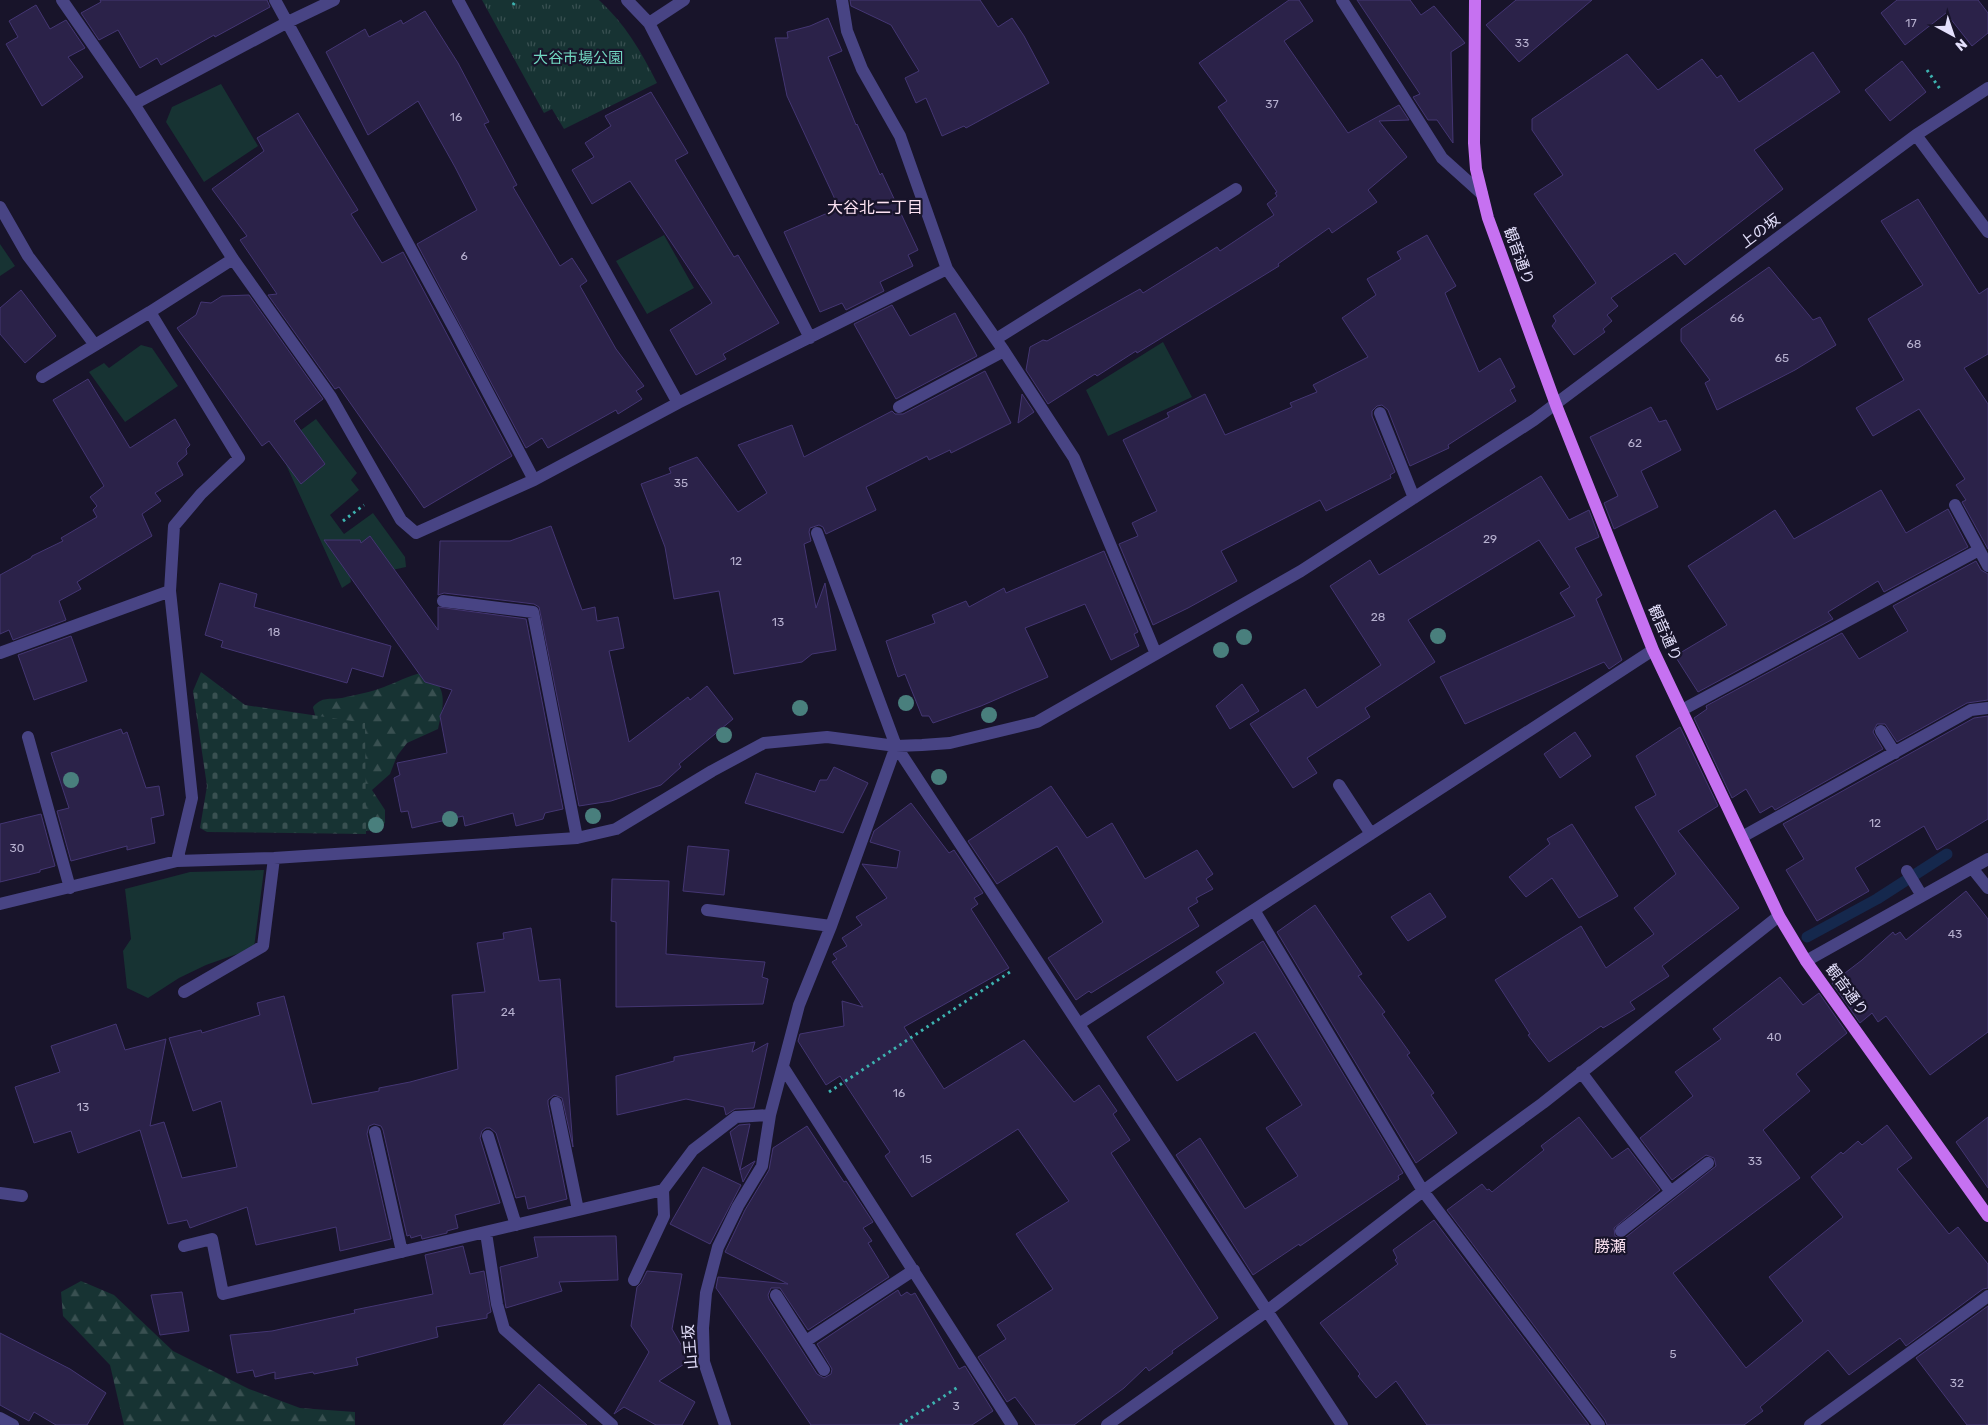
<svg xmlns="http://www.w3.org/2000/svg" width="1988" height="1425" font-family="Rubik,'Noto Sans JP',sans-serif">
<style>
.green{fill:#173333}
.forest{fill:url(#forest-firs)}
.cemetery{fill:url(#cemetery-stones)}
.park{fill:url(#park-tufts)}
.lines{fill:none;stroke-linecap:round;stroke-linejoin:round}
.stream{stroke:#15284d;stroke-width:11}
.building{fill:#2b2249;stroke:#443673}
.path{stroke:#3db3b0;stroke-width:3;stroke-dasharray:2.5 4;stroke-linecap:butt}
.minor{stroke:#484484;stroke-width:12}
.major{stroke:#c671f1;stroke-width:12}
.tree{fill:#497f7d}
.labels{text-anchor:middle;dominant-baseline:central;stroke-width:4.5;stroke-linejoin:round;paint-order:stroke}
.number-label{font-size:12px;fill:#b6b0cf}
.park-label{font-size:15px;fill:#71d7c1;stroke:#18142a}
.street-label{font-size:15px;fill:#e4e0fc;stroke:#18142a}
.neighbourhood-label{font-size:16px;fill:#fce2f2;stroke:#18142a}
</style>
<defs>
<pattern id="forest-firs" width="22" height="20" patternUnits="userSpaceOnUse" patternTransform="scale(1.25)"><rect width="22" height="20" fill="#173333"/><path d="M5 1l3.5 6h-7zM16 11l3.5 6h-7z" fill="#395051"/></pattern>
<pattern id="cemetery-stones" width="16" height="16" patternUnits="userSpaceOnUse" patternTransform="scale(1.25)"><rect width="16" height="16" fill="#173333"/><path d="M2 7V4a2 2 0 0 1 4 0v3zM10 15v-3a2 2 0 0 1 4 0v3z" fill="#395051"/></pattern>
<pattern id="park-tufts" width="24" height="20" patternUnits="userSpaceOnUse" patternTransform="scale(1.25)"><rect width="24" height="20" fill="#173333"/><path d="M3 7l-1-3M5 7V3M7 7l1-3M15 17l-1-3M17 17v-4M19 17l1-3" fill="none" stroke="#395051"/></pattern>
</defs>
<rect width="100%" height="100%" fill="#18142a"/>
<path class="green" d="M221,84L258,146L204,182L166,122L172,107Z
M664,235L694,288L647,314L616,261Z
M0,244L15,266L0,276Z
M1163,342L1192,397L1108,436L1086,390Z
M141,345L152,348L178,386L125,422L89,372L104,363L109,368Z
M316,419L357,473L351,480L359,490L330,515L344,534L373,513L405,557L406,567L383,572L350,576L351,582L342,588L278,447Z
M264,870L254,948L206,965L179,978L148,998L127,988L123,951L131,939L125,889L190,872Z"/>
<path class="forest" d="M421,673C426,676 432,678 436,682C448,695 441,714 438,729L407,743L397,756L390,774L372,790L385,810V823L375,830L366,831L317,723L313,707C323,696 328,700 342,698C355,695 371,692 384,687C397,682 408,676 421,673Z
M81,1281L114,1295L173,1351L249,1389L300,1408L355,1412V1425H124L110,1365L63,1316L61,1292Z"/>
<path class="cemetery" d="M201,672L245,705L365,723L366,834L207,832L200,828L207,786L193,691Z"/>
<path class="park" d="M482,0H599C625,24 641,51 657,83L564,129L552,109L544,113Z"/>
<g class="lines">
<path class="stream" d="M1807,937L1877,899L1947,854"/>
</g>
<path class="building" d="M100,0H267L270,7L215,37L214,35L161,65L157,58L140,68L118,30L99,40L81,13L101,2Z
M850,0H980L998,27L1012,18L1024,36L1049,83L966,128L964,126L942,136L926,98L916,103L905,78L919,71L891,25L851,6Z
M1289,0H1299L1313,21L1284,41L1348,133L1399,105L1409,120L1379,121L1407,157L1368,190L1377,202L1332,233L1329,228L1278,264L1279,266L1137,353L1136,351L1097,376L1095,374L1048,404L1026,370L1030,347L1043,340L1047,341L1140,289L1143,293L1217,247L1220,251L1274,215L1267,204L1277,196L1275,193L1277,192L1218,107L1227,101L1199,63Z
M1357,0H1410L1421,15L1434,6L1465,43L1451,52L1453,143L1437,120H1428L1413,97L1420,94Z
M1516,0H1592L1519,62L1486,25Z
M1897,0H1978L1988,13V33L1972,46L1946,13L1905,45L1881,13Z
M36,5L50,29L66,20L85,48L68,57L83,77L42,106L6,44L18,37L9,21Z
M425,11L458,63L489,122L484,124L517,185L513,187L560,266L572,258L587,281L580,286L616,349L644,386L636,391L642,399L618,414L616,410L548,448L542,438L526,448L417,244L477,210L455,167L418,101L368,135L326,52L365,29L369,37L401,20L403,24Z
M828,18L842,51L828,57L856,125L857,124L880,175L882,173L918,250L908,255L913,266L880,282L884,291L846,310L842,303L820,312L784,232L839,208L787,96L775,38H788L787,32L810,26Z
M1813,52L1840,92L1754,150L1783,189L1685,265L1675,253L1611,298L1618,306L1607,315L1612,321L1603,329L1605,332L1574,355L1552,326L1556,321L1553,316L1596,283L1534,194L1563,175L1532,130V119L1627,54L1658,90L1702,59L1717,78L1721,75L1739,102Z
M1902,61L1926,92L1890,121L1865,90Z
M651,92L688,153L675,160L734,257L738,255L779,323L723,354L726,359L696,375L670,330L712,303L630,181L592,204L572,170L594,157L585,143L611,126L605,116Z
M298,113L358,210L351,214L382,263L403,252L512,456L424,508L339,387L335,389L268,295L277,294L240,240L247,236L212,189L264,151L257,138Z
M1918,199L1979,294L1988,288V354L1964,368L1988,404V549L1962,502L1966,500L1956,485L1965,479L1919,409L1873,436L1856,408L1904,380L1868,319L1923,285L1881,221Z
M1427,235L1456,286L1445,293L1479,372L1500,358L1515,387L1510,390L1516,401L1448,445L1449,448L1410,466L1388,410L1382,405L1377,406L1372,411V416L1395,472L1390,475L1391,478L1326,511L1320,500L1221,551L1237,581L1188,608L1153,625L1119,544L1138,536L1132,523L1157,511L1123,440L1169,417L1167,413L1205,394L1225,435L1292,407L1290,403L1317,392L1313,385L1368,357L1342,318L1376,295L1367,279L1401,259L1397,252Z
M1769,267L1813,320L1820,317L1836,345L1795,370L1717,410L1705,383L1710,380L1681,341V329Z
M21,290L56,336L25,363L0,334V308Z
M249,295L323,399L294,421L325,464L301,484L269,441L262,446L177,328L196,315L201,302L211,303L222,296Z
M892,305L910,336L955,313L977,356L896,399L854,324Z
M985,371L1011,423L951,453L950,450L929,460L927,456L866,487L876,510L826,534L823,527L819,525L810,528L809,532L811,541L804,544L816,608L825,583L836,650L812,654L802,662L734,674L719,591L674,599L665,547L641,484L671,473L669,468L697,457L738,512L767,493L738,445L792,425L804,457L892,411L895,414H903Z
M88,379L130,448L175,419L190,445L186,449L187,454L177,463L183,475L155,493L161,501L142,514L152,536L77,582L81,589L59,601L66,620L13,640L9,630L0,634V575L31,558L32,556L63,541L61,538L97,517L93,510L97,506L90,497L104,486L53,400Z
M1022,394L1034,412L1018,423Z
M1651,407L1659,422L1666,420L1681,450L1641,471L1658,507L1614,529L1604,503L1618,496L1590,437Z
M1541,476L1569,520L1589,510L1599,537L1575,548L1602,595L1596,599L1622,660L1609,669L1604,662L1465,724L1440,677L1575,616L1560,593L1570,587L1539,540L1408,620L1435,662L1365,708L1370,717L1307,758L1317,773L1293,788L1250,724L1305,689L1317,708L1381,665L1330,586L1370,560L1379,575Z
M1881,490L1906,533L1948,509L1968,547L1884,592L1878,581L1828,612L1833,619L1698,692L1675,656L1727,625L1688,566L1775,510L1794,539Z
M551,526L582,610L595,607L597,621L618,617L624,648L609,651L629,742L688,697L690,700L707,686L733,719L679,764L681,767L661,785L611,801L579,806L539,607L534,604L444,593L438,595L440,541H510Z
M370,536L438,630V607L526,619L563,809L545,813L543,819L516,826L513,813L465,826L463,816L412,828L408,811L401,812L394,778L400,775L397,763L447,753L440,716L452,690L425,682L324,540H360L361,543Z
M1104,551L1138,632L1134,634L1139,646L1111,660L1085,604L1025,628L1048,677L981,706L933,723L929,716H922L905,674L898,677L886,641L935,623L932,615L966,601L969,607L1004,588L1006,593Z
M1976,561L1981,570L1988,574V700L1967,703L1897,742L1885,724H1877L1873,732L1883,749L1775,810L1772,806L1760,813L1746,789L1732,798L1694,718L1707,709L1706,706L1842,633L1859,659L1908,631L1893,606Z
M220,583L257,594L254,607L391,646L383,677L352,668L347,683L221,647L223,641L205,635Z
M71,636L87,681L34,700L18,655Z
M1242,684L1259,711L1230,729L1216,706Z
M1988,716V819L1937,850L1924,826L1855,868L1869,891L1817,921L1786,870L1804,859L1783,824L1974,718Z
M1680,727L1718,806L1678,831L1739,908L1662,966L1669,976L1630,1002L1635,1009L1603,1028L1601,1026L1549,1062L1528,1035L1530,1034L1495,980L1581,926L1606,968L1654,934L1634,908L1676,874L1635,807L1656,795L1636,756Z
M121,729L123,734L127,732L146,788L159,786L164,815L151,818L155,843L127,850V846L71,861L57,811L69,808L51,753Z
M1575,732L1591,756L1560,778L1544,754Z
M834,767L868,783L843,833L745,803L756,773L815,792L820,780H827Z
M1051,786L1087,838L1112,823L1145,879L1197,850L1213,874L1206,879L1213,889L1196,898L1198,902L1188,908L1199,926L1091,993L1089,991L1076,1000L1048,958L1103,922L1057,846L997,884L968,841Z
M911,803L949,853L954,850L983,893L974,898L978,904L971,909L1009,968L904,1027L944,1089L1024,1040L1074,1102L1099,1085L1117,1111L1113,1114L1130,1140L1111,1153L1218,1318L1172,1351L1173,1353L1149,1371L1146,1367L1124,1388L1074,1425H1036L1015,1397L1007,1402L978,1357L1006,1339L997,1325L1053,1289L1016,1234L1069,1201L1018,1129L912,1197L885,1156L890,1152L840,1076L826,1085L798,1041L800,1034L844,1026L842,1001L863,1007L832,962L837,959L833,954L847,946L842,938L862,925L856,917L887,898L862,864L897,868L900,851L870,842L874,831Z
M41,814L55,866L40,870V872L0,882V824Z
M1572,824L1618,896L1579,918L1552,878L1526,897L1509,877L1550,844L1547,839Z
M688,846L729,850L724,895L683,891Z
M612,879L669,881L666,954L765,962L762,977L768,979L763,1004L616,1007V922L611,921Z
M1966,891L1988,919V1032L1930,1075L1886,1016L1878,1022L1872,1013L1860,1023L1832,983L1862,960L1893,932L1895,935L1900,932L1906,940Z
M1430,893L1446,917L1408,941L1391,917Z
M1315,905L1362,974L1358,976L1385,1012L1382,1014L1410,1053L1407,1055L1434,1093L1431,1095L1457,1133L1416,1163L1277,932Z
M531,928L539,981L560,979L573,1147L562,1098L554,1095L548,1100V1104L567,1199L528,1209L525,1196L516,1198L496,1133L490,1128H486L482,1131L480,1138L500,1203L455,1215L458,1228L447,1231V1233L422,1239L421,1235L411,1238L410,1235L407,1236L383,1130L381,1126L374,1124L369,1126L367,1134L391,1239L340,1251L336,1227L256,1245L247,1207L190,1228L187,1220L168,1224L140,1130L78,1153L71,1131L34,1143L15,1087L60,1072L51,1046L116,1024L125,1050L166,1039L150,1126L164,1122L182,1178L237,1167L221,1101L193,1111L169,1038L201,1030L202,1033L260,1015L257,1003L284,996L312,1104L379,1091V1088L410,1082L458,1069L452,995L485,992L477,943L504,939L503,933Z
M1263,941L1403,1173L1398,1176L1399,1179L1300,1246L1299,1244L1253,1275L1176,1155L1200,1138L1245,1209L1298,1176L1266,1128L1302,1105L1255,1032L1177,1081L1147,1037L1224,983L1216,972Z
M1780,977L1803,1005L1819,993L1847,1033L1796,1074L1810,1091L1763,1130L1800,1178L1673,1273L1746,1368L1803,1321L1769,1277L1843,1217L1811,1177L1841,1152L1843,1154L1858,1141L1862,1145L1887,1125L1912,1158L1897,1169L1949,1234L1958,1227L1988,1264V1288L1983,1289L1906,1346L1900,1338L1849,1375L1828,1350L1760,1407L1763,1411L1744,1425H1607L1605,1420L1447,1210L1482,1184L1487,1190L1489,1189L1492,1192L1544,1150L1541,1146L1579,1117L1612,1159L1628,1148L1660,1190L1614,1228L1615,1236L1622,1239L1626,1237L1716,1166L1714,1158L1706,1155L1672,1180L1640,1138L1693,1096L1675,1072L1721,1039L1713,1029Z
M755,1042L752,1052L768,1043L754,1108L735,1109L726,1115L724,1107L686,1099L617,1115L616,1076L674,1061V1057Z
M1988,1117V1188L1956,1142Z
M750,1124L740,1170L755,1161L743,1182L730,1132L739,1125Z
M807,1126L844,1182L846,1181L873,1222L863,1228L872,1241L868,1243L889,1277L808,1330L780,1288H771L768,1295L769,1299L817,1374L824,1378L831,1374L832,1369L817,1344L898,1290L901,1296L907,1292L911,1295L915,1293L959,1369L965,1366L993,1411L972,1425H811L765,1357L716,1288L718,1277L788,1284L725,1252L745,1210L769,1170L773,1148Z
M703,1167L741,1185L710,1244L670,1224Z
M1434,1220L1589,1425H1427L1396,1381L1376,1398L1358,1376L1360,1374L1320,1323L1398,1264L1395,1260L1397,1258L1393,1250Z
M616,1236L618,1280L559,1282L562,1291L506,1308L500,1267L538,1257L534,1237Z
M463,1246L470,1274L484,1271L491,1312L487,1314V1318L436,1327L438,1337L356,1358L358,1365L314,1374L313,1372L275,1379V1372L255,1377L253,1370L237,1373L230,1335L272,1331L355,1313L354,1310L433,1294L425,1255Z
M647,1271L682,1274L672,1329L690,1360L659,1381L695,1402L682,1425H656L624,1407L614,1414L649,1352L631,1326L637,1287L641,1283Z
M182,1292L189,1331L160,1335L151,1295Z
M1988,1306V1425H1967L1916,1358Z
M0,1333L70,1369L106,1393L87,1425H56L34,1412L29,1421L0,1405Z
M539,1384L587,1425H503Z"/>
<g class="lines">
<path class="path" d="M513,5L516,0
M1927,70L1940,89
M343,521L364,505
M829,1092L1013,970
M900,1425L958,1387"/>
<path class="minor" d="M62,0L134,104L233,259L331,397L401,520L416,533L534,480L678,403L947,269
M275,0L456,332L534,480
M458,0L580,226L678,403
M627,0L649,23L810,338
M842,0L847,31L862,69L900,136L947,269L1004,351L1074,458L1156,654
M1342,0L1442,158L1482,194
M649,23L684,0
M134,104L288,22L334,0
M1916,135L1988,232
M0,207L28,256L95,345
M150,312L239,458L201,494L174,526L170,591L192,798L177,861
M996,339L1236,189
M42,377L150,312L233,259
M899,407L1004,351
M1380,413L1414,498
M1955,505L1988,566
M817,533L896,746L1342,1425
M443,601L533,612L577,838
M0,653L170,591
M1682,710L1979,550
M1881,731L1895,753
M28,737L70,888
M1339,785L1371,834
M1742,837L1971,710L1988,708
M1972,868L1988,888
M1907,871L1922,896
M0,904L177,861L274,858L577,838L616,829L712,771L764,743L827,737L896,746L922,745L950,743L1037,722L1301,571L1534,420L1823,204L1916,135L1988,88
M707,910L831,926
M1254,910L1423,1191L1599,1425
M1806,961L1988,859
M184,992L263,946L274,858
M1079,1024L1653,650
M783,1067L1012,1425
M1581,1072L1671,1192
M556,1103L578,1210
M375,1132L402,1252
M488,1136L516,1225
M0,1193L22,1196
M1621,1231L1708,1163
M486,1233L497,1304L504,1329L612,1425
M184,1246L212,1239L223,1294L663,1190L693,1150L736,1117L770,1115
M634,1280L664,1216L663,1190
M776,1295L824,1370
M806,1341L914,1270
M0,1418L13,1425
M725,1425L704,1362L703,1328L706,1293L718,1247L738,1206L762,1166L770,1115L799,1005L831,926L896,746
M1107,1425L1267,1311L1423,1191L1543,1103L1779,916
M1810,1425L1988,1296"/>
<path class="major" d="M1475,0L1474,143L1476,169L1488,218L1556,405L1653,650L1779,916L1806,961L1988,1216"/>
</g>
<g class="tree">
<circle cx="1438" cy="636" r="8"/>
<circle cx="1244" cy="637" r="8"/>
<circle cx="1221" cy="650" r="8"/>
<circle cx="906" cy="703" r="8"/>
<circle cx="800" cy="708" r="8"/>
<circle cx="989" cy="715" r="8"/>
<circle cx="724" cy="735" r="8"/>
<circle cx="939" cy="777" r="8"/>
<circle cx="71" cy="780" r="8"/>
<circle cx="593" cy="816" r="8"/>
<circle cx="450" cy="819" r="8"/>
<circle cx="376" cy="825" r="8"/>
</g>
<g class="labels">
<g class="number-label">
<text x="1911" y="23">17</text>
<text x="1522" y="43">33</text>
<text x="1272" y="104">37</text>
<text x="456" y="117">16</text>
<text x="464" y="256">6</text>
<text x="1737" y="318">66</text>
<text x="1914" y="344">68</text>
<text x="1782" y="358">65</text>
<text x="1635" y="443">62</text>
<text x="681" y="483">35</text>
<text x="1490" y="539">29</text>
<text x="736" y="561">12</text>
<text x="1378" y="617">28</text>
<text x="778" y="622">13</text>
<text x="274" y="632">18</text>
<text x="1875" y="823">12</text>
<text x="17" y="848">30</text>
<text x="1955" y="934">43</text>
<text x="508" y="1012">24</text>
<text x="1774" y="1037">40</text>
<text x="899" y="1093">16</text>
<text x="83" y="1107">13</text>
<text x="926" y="1159">15</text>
<text x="1755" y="1161">33</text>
<text x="1673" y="1354">5</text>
<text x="1957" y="1383">32</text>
<text x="956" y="1406">3</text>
</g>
<g class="park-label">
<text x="578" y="58">大谷市場公園</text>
</g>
<g class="street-label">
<text transform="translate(1760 231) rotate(-37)">上の坂</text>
<text transform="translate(1519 256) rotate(70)">観音通り</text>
<text transform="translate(1665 633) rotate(66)">観音通り</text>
<text transform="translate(1847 990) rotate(54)">観音通り</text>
<text transform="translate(690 1347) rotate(-95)">山王坂</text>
</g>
<g class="neighbourhood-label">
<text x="875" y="207">大谷北二丁目</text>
<text x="1610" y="1246">勝瀬</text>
</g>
</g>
<g transform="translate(1953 35) rotate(140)" stroke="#18142a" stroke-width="4" paint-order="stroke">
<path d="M0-4L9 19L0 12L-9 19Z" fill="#e4e0fc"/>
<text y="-8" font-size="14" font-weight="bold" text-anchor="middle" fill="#e4e0fc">N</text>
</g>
</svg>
